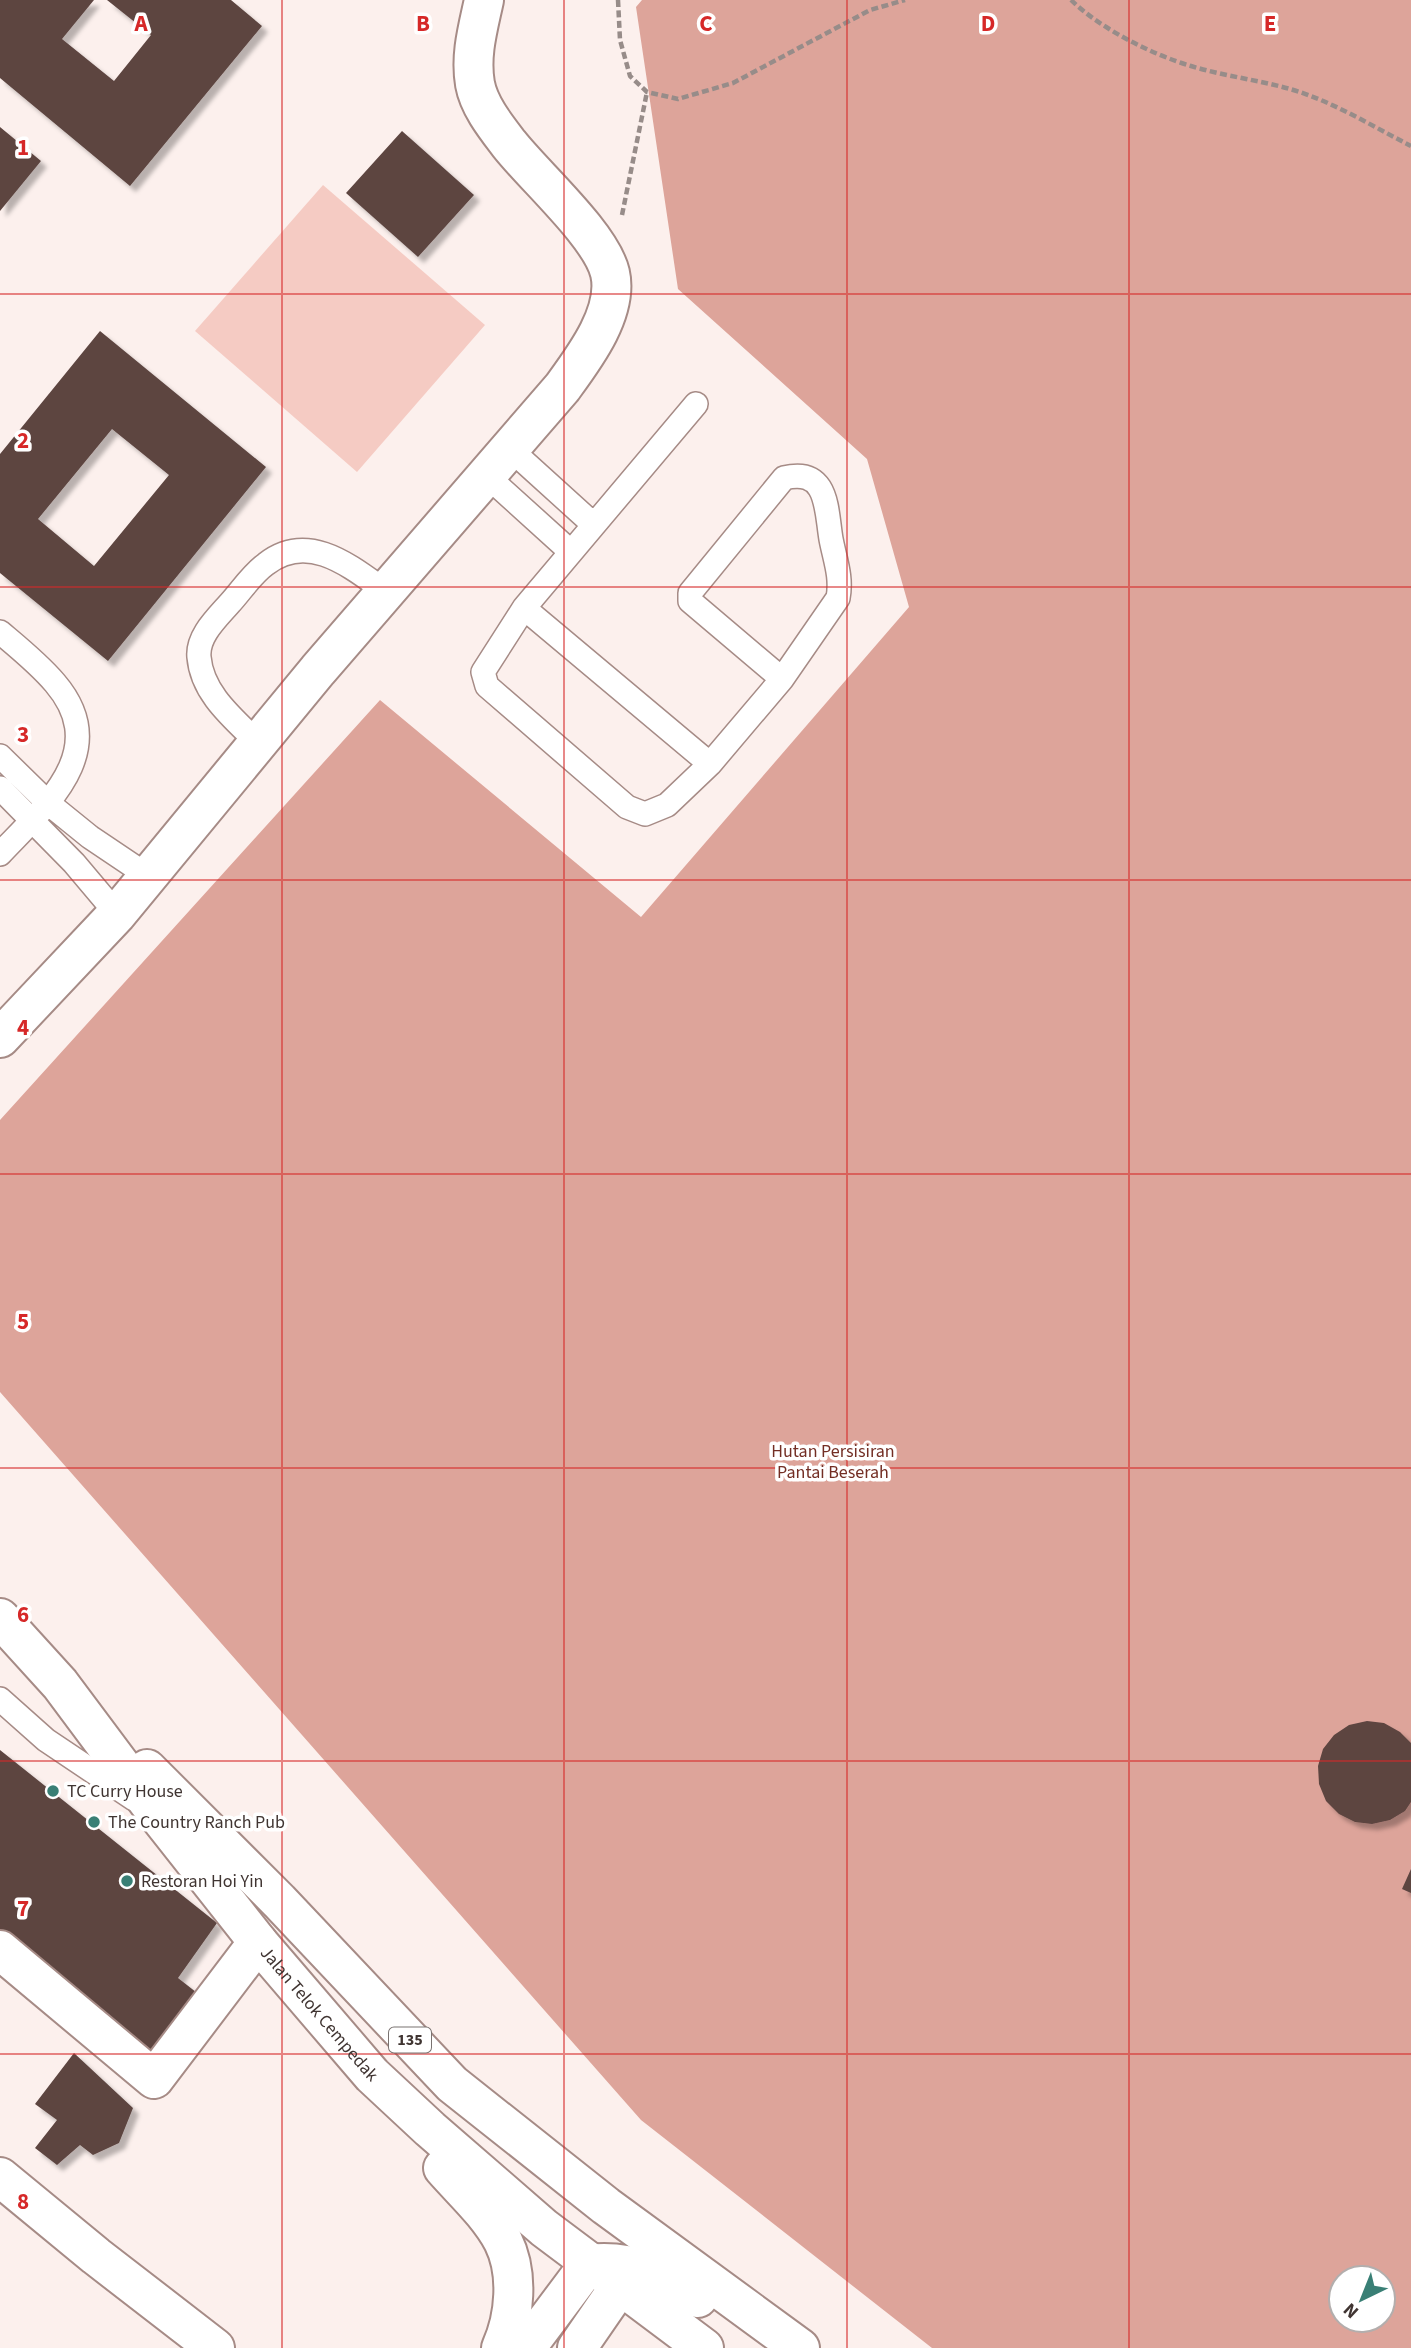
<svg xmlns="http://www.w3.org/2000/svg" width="1411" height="2348" font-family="'Source Sans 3',sans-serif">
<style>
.green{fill:#f5cbc3}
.forest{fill:#dda49a;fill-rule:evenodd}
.building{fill:#5d4541;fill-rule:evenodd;filter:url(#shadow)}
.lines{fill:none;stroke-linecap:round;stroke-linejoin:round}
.service-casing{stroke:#a68b86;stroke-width:26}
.minor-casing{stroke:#a68b86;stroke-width:42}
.tertiary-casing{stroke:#a68b86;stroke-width:42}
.primary-casing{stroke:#a68b86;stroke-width:42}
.path{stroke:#978c89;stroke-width:4.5;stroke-dasharray:7 3.5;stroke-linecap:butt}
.service{stroke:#fff;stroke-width:23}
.minor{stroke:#fff;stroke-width:38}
.tertiary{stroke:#fff;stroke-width:38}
.primary{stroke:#fff;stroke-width:38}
.grid{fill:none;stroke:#d62828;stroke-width:2;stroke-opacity:0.55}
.poi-dot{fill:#397f75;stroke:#fff;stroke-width:2.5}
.labels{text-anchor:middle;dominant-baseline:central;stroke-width:7;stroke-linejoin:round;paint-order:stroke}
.shield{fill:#fff;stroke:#797270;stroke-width:2}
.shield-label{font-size:16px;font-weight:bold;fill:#403532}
.park-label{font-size:18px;fill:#732e24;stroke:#fff}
.poi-label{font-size:18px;fill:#403532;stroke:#fff;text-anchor:start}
.street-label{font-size:18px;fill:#403532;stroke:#fff}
.grid-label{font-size:23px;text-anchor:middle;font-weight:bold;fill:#d62828;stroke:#fff;stroke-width:7;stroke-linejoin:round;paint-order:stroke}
</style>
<defs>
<filter id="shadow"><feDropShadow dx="6" dy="6" stdDeviation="2" flood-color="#0004"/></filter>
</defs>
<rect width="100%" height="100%" fill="#fcf0ed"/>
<path class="green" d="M323,185L485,325L357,472L195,331Z"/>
<path class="forest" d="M642,0H1411V2348H932L641,2120L0,1392V1120L380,700L641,917L909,607L867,459L678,289L636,7ZM1341,2278H1383V2320H1341Z"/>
<path class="building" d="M0,0H94L62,39L114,81L151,35L107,0H231L262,26L130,186L0,78Z
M0,127L41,161L0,211Z
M402,131L474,195L418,257L346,193Z
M100,331L266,467L108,661L0,573V454ZM112,429L169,475L94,566L38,519Z
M1367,1721L1384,1723L1400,1732L1411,1743V1802L1405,1811L1390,1820L1372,1824L1355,1822L1339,1814L1326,1801L1319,1784L1318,1766L1323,1749L1334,1735L1349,1725Z
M0,1750L217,1923L178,1978L201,1996L154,2056L0,1932Z
M1411,1869V1893L1402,1889Z
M74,2053L133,2108L119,2143L93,2155L80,2145L57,2165L35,2148L57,2120L35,2104Z"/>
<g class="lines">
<g class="service-casing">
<path id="service" d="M696,404L524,608L483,672L487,686L627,807L645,814L667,805L710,764L782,679L838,598C842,577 835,560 831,539C826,510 829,467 784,478L690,593V601L782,679
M509,448L594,525
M486,475L571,552
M524,608L710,764
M0,632C19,648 39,664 55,683C113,751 45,806 0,854
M258,743C234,719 202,694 199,657C197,636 217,618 230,603C241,591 252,574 266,564C308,531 350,566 385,591
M0,756L48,803L90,837L148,876
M0,788L74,863L117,914
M0,1699L46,1740L134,1799"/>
</g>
<g class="minor-casing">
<path id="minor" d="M0,1038L117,914L318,670L562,388C584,358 619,312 610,273C601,235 534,176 509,144C496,127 479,106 475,84C470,55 478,28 484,0
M0,1950L154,2079L258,1942
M0,2177L96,2256L215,2348"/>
</g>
<g class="tertiary-casing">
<path id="tertiary" d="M526,2348L589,2264
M577,2348L619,2287"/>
</g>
<g class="primary-casing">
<g id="primary">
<path id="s1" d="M0,1618L60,1684L157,1814L258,1942L372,2075L430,2129L544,2228L704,2348"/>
<path d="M147,1769L279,1901L452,2084L606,2206L800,2348"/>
<path d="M443,2168C464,2192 488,2213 503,2241C519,2273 515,2317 501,2348"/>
<path d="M589,2264C633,2259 662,2275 698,2298"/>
</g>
</g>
<path class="path" d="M618,0L620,40L630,76L647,92L678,99L733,83L870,10L905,0
M1071,0C1101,29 1151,54 1191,66C1224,76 1258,80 1290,89C1332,101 1372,126 1411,146
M622,215L647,92"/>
<use href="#service" class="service"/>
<use href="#minor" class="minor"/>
<use href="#tertiary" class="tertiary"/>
<use href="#primary" class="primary"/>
</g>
<path class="grid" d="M282,0V2348M564,0V2348M847,0V2348M1129,0V2348M0,294H1411M0,587H1411M0,880H1411M0,1174H1411M0,1468H1411M0,1761H1411M0,2054H1411"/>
<g class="poi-dot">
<circle cx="53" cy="1791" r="7"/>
<circle cx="94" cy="1822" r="7"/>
<circle cx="127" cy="1881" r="7"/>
</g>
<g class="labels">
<rect class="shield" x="389" y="2027.5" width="42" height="25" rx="5"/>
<g class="shield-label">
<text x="410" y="2040">135</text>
</g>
<g class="park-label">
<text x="833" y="1451">Hutan Persisiran<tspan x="833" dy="21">Pantai Beserah</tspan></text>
</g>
<g class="poi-label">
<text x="67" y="1791">TC Curry House</text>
<text x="108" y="1822">The Country Ranch Pub</text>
<text x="141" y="1881">Restoran Hoi Yin</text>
</g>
<g class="street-label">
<text stroke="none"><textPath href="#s1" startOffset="509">Jalan Telok Cempedak</textPath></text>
</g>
</g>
<g class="grid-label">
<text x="141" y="31">A</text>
<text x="423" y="31">B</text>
<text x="706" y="31">C</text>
<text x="988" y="31">D</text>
<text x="1270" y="31">E</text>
<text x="23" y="155">1</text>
<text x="23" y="448">2</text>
<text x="23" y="742">3</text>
<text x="23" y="1035">4</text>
<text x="23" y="1329">5</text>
<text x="23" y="1622">6</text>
<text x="23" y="1916">7</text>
<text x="23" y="2209">8</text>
</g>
<g transform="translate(1362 2299) rotate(223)"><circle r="33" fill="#ffffff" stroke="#b3aead" stroke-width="2"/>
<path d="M0-5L12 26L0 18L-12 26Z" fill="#397f75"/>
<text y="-10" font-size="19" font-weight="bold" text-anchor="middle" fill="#403532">N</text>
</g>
</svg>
